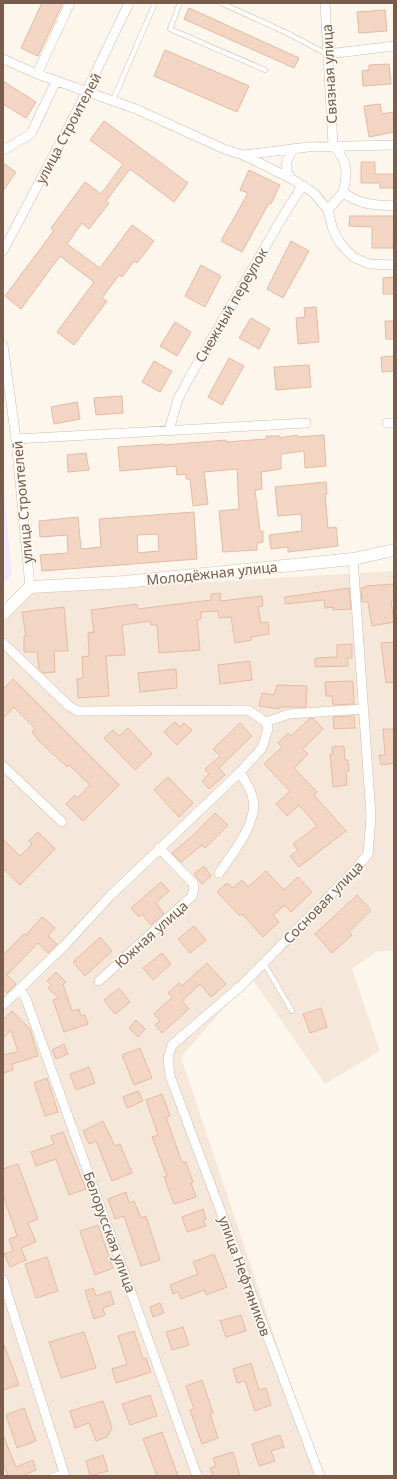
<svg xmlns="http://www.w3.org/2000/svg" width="397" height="1479" font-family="'Noto Sans',sans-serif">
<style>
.residential{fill:#f5e8da}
.education{fill:#f3e8fa}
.building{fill:#f3d5c3;stroke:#e6bba3;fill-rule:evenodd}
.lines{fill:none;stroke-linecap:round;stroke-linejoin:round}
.service-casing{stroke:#d1beb0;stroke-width:5.5}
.minor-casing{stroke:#d1beb0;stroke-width:10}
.secondary-casing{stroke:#d6c0b0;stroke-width:13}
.service{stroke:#fff;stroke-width:4.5}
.minor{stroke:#fff;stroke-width:9}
.secondary{stroke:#fff;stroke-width:12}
.labels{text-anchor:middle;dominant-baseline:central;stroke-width:3;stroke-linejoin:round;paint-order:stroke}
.street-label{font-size:14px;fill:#7a5c4d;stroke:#fffaf3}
</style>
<rect width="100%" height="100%" fill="#fdf6ec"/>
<path class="residential" d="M394,571V951H377L352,969L380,1051L325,1084L251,977L181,1057L321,1476H3V617L24,593Z"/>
<path class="education" d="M3,481L12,574L3,584Z"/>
<path class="building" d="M42,3H63L38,56L21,48Z
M189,8L299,58L294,68L184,19Z
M385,10L387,31L359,33L357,12Z
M165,50L249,86L237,112L154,76Z
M389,64L391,84L363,86L362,71L369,70V65Z
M3,81L36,102L26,118L3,104Z
M380,104L382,114L394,112V132L369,137L364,106Z
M104,121L188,183L174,202L130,169L106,201L109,203L89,229L82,223L67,244L100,268L132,225L154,241L137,263L134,261L122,277L119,275L102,298L107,301L74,345L57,332L94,282L60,256L21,309L5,296L47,240L54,230L51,228L85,182L101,194L123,164L90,140Z
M361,162H375V174H394V188H380V183H361Z
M3,163L16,172L3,191Z
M249,170L280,185L271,204L269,203L242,252L221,241L248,193L240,190Z
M350,216H394L393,248H372V227L349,226Z
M291,241L309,251L283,298L267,289Z
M201,265L221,276L205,307L185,296Z
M394,277V294H383V278Z
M316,307L319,342L298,344L296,318L305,317L304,308Z
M251,318L270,329L259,349L239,338Z
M385,321H394V339H386Z
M175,322L191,332L177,356L160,346Z
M394,356V371L382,372L381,357Z
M229,358L244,366L222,405L208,397Z
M154,361L172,371L160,392L142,382Z
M309,365L311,387L276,390L274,367Z
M122,396L123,413L96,415L94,398Z
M77,402L80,419L54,424L51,407Z
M297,435V437L324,435L326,466L305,468L304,451L281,454V469L261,472L262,489L255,490L260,531H263V542L257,543V550L223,552L219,511L239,509L237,469L204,472L208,504L193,506L190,479H186V474L177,475L176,466L120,471L118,447L164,444V445L226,440V442L266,439V436H280V438Z
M86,453L89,470L68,472L67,455Z
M326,482L327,494H325L328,528L336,527L338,546L288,552V547L271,549L269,535L302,531L301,514L278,516L275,487Z
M194,512L197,559L42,571L40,555L68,553L67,535L40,537L39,521L78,517L81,549L101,547L99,519ZM158,534L159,551L138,553L137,535Z
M394,584V601H391L394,622L372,626L368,602H362L361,588L366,587V586Z
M349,588L351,609L333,610V607L325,608L324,600L285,604V597Z
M221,593L220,601L262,596L263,606L258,607L261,623L268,622L269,634L251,637L252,640L235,643L231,617L219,618L218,611L201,612V619L197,620L200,650L159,653L157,625H151L150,621L122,625L125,655L106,656L109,696L78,698L77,679L83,678L82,657L89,656L88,633L94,632L91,610L137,604L138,609L211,600V594Z
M64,607L68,651H54L55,672L43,673L39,669L37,652H24V636H26L22,612Z
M394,642V682L386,683L381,643Z
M352,644V658H347L348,666L315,667V658L337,657V645Z
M250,661L252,680L220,684L218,665Z
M176,669L177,688L140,692L138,673Z
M13,679L119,785L83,821L66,804L75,795L78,798L90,785L69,765L67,767L39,741L32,732L35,728L14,707L3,718V689Z
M349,681L353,682L354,704L333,705L332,696H326L325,682Z
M277,685L307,686L306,707H280L279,709L259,706L262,693L274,695Z
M354,716L355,728L334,729L333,717Z
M313,718L323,729L303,749L308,754L294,768L317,792L314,795L346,831L299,867L290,856L298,850L293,844L317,826L299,805L287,816L276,804L290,791L264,764L282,747L278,743L288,733L291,736L309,719Z
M175,722L180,727L184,723L192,730L177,745L164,732Z
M240,723L252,736L219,768L225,775L209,789L202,781L209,774L205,769L220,756L213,749Z
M128,728L152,754L135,770L104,738L113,730L119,736Z
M383,729H394V763L381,765L379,755H385Z
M344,746L345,760H348L349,771L346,772L347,785L333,787L330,754H333L332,747Z
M168,777L193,803L179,817L154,790Z
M215,813L228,825L205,848L202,845L181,862L172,853L190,838Z
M38,832L55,849L20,885L3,868V839L20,856L32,844L29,841Z
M204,866L211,876L202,884L194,874Z
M266,871L284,890L298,877L312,892L291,912L285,905L273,915L279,922L263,937L242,914L240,916L217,892L227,883L233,888L242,880L248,887Z
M161,882L169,891L156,903L164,913L151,925L142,914L139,917L131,908Z
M357,895L371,910L349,932L352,935L332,953L315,934Z
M42,917L55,928L48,936L57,944L48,953L38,943L7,975L16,984L7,993L3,989V955L24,934L26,935Z
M194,926L206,940L190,953L178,939Z
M100,937L112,951L85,976L73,962Z
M162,953L171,964L153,980L143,968Z
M207,963L226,984L211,997L200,984L182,1001L189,1009L162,1033L155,1025L160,1021L154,1014L172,997L168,993L179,983L182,986Z
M56,972L66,982L63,984L72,1011L79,1009L81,1016L85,1015L88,1024L64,1032L53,1000L59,998L48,988L51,985L47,981Z
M119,988L130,1002L115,1014L104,1000Z
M321,1008L327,1027L310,1033L303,1014Z
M12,1011L30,1029L38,1056L12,1064L13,1070L3,1073V1055L18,1052L11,1030L3,1038V1020Z
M136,1020L145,1029L138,1037L129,1028Z
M64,1044L68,1054L56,1059L52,1050Z
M140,1048L152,1078L134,1085L122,1055Z
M89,1067L95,1083L76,1090L70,1074Z
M47,1078L58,1112L45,1116L34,1083Z
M138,1091L143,1101L127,1108L123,1097Z
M162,1094L170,1116L166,1117L180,1157L183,1163L186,1162L193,1182L191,1183L196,1197L174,1204L164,1177L167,1176L152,1137L158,1135L146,1100Z
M103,1121L115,1146L120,1144L132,1173L112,1181L96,1141L89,1144L83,1131Z
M63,1132L86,1189L69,1195L56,1159L36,1166L31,1152L54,1144L51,1136Z
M18,1164L38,1219L28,1223L36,1242L21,1248L26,1260L10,1267L4,1254L13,1251L9,1239L17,1236L3,1195V1169Z
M126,1192L129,1203L134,1201L141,1218L146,1216L160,1260L141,1266L124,1216L115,1219L108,1199Z
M203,1209L206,1219L203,1220L206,1226L187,1232L182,1217Z
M98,1225L113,1268L95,1275L80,1231Z
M214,1254L227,1287L206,1295L204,1290L181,1299L178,1292L173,1294L170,1285L198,1274L193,1262Z
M47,1257L58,1291L36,1298L25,1264Z
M93,1288L96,1296L110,1291L114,1304L103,1308L105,1315L94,1319L85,1291Z
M160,1303L164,1313L153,1317L150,1307Z
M241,1315L246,1331L226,1337L220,1321Z
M183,1327L189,1345L172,1350L166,1332Z
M134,1331L143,1359L146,1358L151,1372L116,1383L112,1369L127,1364L118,1336Z
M84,1332L96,1368L61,1378L49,1342Z
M3,1342L19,1385L3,1390Z
M251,1363L259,1390L266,1388L271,1405L255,1411L245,1381L237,1383L233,1369Z
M202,1380L213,1413L210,1414L218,1438L202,1444L190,1410L194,1409L186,1386Z
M150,1395L157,1416L130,1425L122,1404Z
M103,1401L112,1428L107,1437L96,1441L89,1423L75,1428L70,1411Z
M24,1408L36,1441L17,1448L6,1415Z
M162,1432L178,1476H157L143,1439Z
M3,1435L16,1467L33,1460L36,1470L22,1476H8L3,1463Z
M280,1435L284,1447L271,1451L275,1461L259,1466L252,1444Z
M233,1452L240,1476H213L210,1468L216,1466L213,1458Z
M103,1455L108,1471L90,1476L86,1461Z"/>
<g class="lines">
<g class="service-casing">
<path id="service" d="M180,3L170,29L265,70
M221,3L285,32L327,54
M113,100L155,3
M264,963L292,1011
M52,1476L64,1472"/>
</g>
<g class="minor-casing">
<path id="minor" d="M325,3L333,145
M328,54L394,46
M3,59L37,74L136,109L224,149L243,155L290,178L314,193L328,210L333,230L340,243L353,257L369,264L394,265
M37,74L70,3
M333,145C348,162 348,172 343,192
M3,150L31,134L56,81
M244,155L308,147L394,145
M290,178C283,165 287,158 295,148
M328,210L343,192C359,205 374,205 394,206
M3,251L78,109L129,3
M3,345L16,439L30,587
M387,423H394
M169,430L178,399L188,380L286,211L303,185
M16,439L306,423
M3,643L69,706L77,711L248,710L266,722L268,729L262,748L240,772L109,897L65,945L3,1005
M266,722L289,714L363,709
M3,766L62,822
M219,873C232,855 258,822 253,799C251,789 245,781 240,772
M99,981L192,896L194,889L193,883L159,848
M20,990L26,999L197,1476
M3,1280L65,1476
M320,1476L170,1076L168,1058L172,1045L243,984L353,872L368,854L371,816L353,559"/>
</g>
<g class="secondary-casing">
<path id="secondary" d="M3,614L30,587L124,582L353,559L394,550"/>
</g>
<use href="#service" class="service"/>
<use href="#minor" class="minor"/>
<use href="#secondary" class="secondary"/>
</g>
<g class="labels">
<g class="street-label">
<text transform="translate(329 74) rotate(-93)">Связная улица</text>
<text transform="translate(68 128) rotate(-62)">улица Строителей</text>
<text transform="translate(231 305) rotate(-60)">Снежный переулок</text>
<text transform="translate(22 502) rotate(-95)">улица Строителей</text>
<text transform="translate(212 573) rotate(-6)">Молодёжная улица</text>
<text transform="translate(323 902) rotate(-46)">Сосновая улица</text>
<text transform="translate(151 934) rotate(-42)">Южная улица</text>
<text transform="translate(110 1232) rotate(70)">Белорусская улица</text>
<text transform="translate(245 1276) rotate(70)">улица Нефтяников</text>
</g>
</g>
<rect width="397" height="1479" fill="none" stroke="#7a5c4d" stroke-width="8"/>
</svg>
